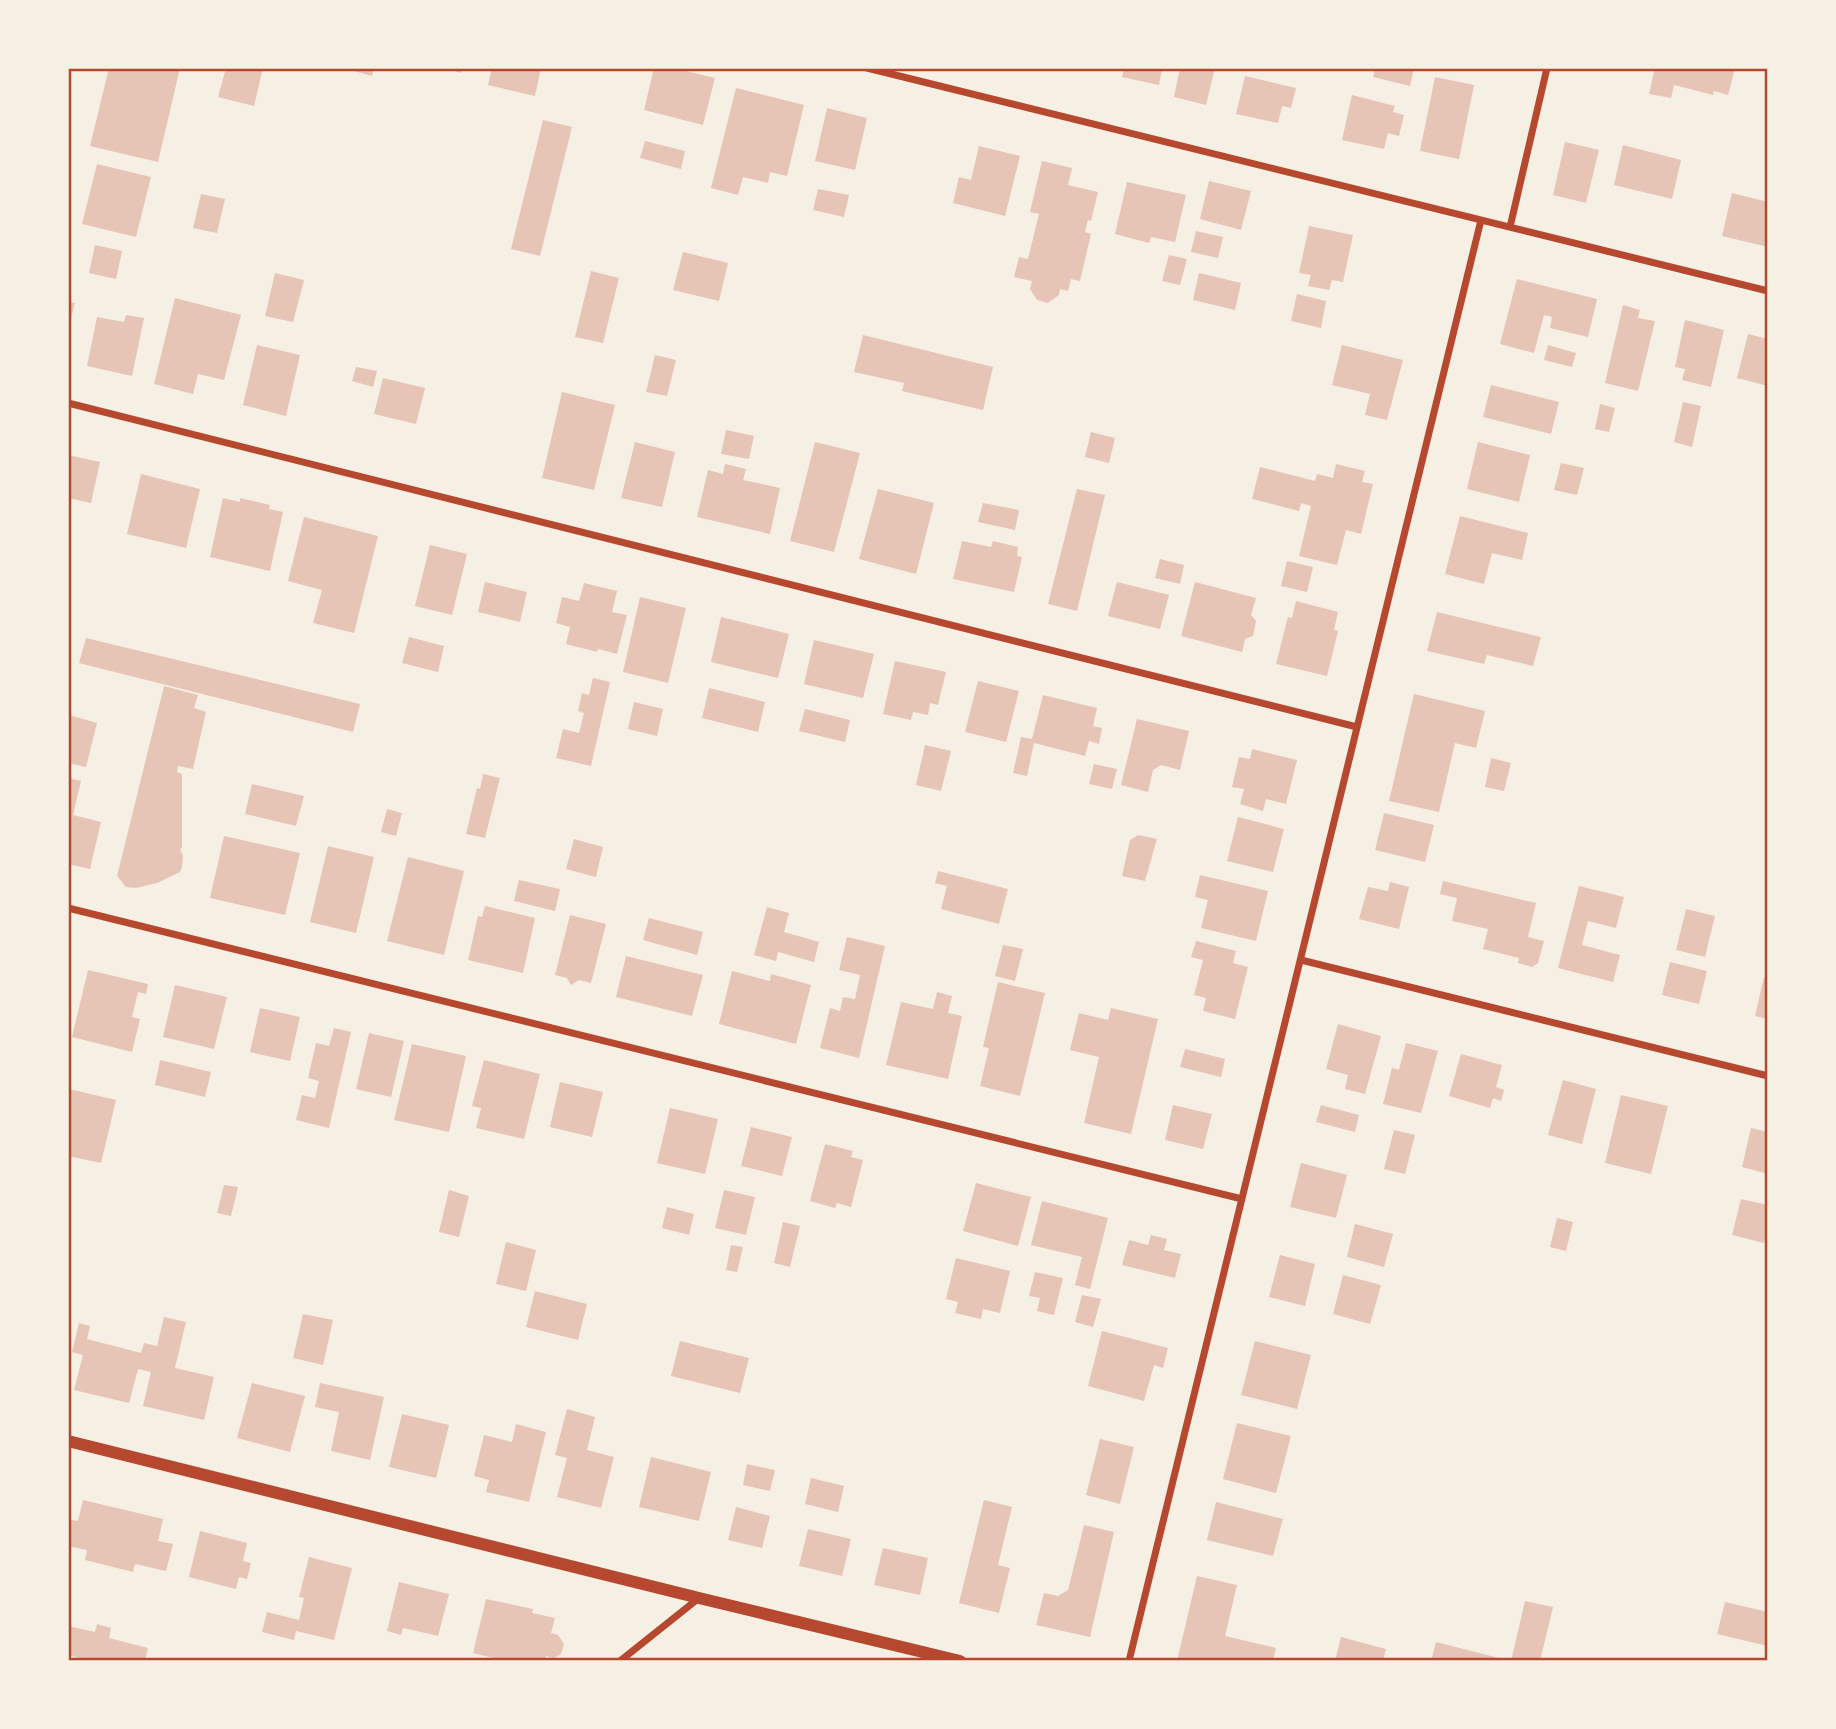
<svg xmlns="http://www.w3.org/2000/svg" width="1836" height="1729" font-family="'Noto Sans',sans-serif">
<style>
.building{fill:#e6c5b7}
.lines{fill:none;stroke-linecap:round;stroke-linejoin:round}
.minor{stroke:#b5482f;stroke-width:7}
.tertiary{stroke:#b5482f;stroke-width:12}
.neatline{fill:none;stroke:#b5482f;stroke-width:2.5}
</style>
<rect width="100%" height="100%" fill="#f6efe4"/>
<path class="building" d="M109,68H180L158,162L90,146Z
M226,68H263L254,106L218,97Z
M343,68H374L372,76Z
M445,68H462L461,73Z
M492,68H541L535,96L488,85Z
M654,68H674L715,78L703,125L644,110Z
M1124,68H1162L1159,85L1122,77Z
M1180,68H1215L1206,105L1174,97Z
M1375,68H1414L1410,86L1373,77Z
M1655,68H1735L1728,95L1714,91L1713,95L1674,85L1671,98L1649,94Z
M1245,76L1296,88L1291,108L1282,106L1278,123L1236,114Z
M1435,77L1474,85L1459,159L1420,151Z
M736,88L804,105L787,176L770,172L768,183L743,177L738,195L711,188Z
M1352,95L1395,106L1393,112L1404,115L1399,136L1388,133L1384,149L1342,140Z
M827,108L867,118L855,170L815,161Z
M543,120L572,127L540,256L511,249Z
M645,141L685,151L681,169L640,158Z
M1565,142L1599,150L1586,203L1553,195Z
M1623,145L1681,160L1672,199L1614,185Z
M979,146L1020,156L1005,216L953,203L959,177L971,180Z
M1042,161L1072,168L1068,185L1098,192L1091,221L1088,220L1085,232L1091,234L1080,281L1071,279L1068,291L1060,289L1059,295L1048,303L1037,300L1030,289L1032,281L1014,277L1019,257L1028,259L1039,214L1030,212Z
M97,164L151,177L136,237L82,224Z
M1209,181L1251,191L1241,230L1200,219Z
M1127,182L1186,195L1175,242L1151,237L1149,243L1115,234Z
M818,189L849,195L844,217L813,210Z
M1732,193L1768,202V247L1722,236Z
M201,194L225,199L217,233L193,228Z
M1309,226L1353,235L1343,282L1332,280L1329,290L1308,286L1311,275L1299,273Z
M1196,231L1223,237L1218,258L1191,252Z
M95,245L122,251L116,279L89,273Z
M683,252L728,263L719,301L673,290Z
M1169,255L1187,259L1180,285L1162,281Z
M591,271L619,278L603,343L575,337Z
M275,273L304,280L293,322L265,316Z
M1199,273L1241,283L1235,310L1193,300Z
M1517,279L1597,299L1588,337L1550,328L1552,317L1544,315L1534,353L1500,344Z
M1297,294L1326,301L1321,328L1291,321Z
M175,298L241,315L224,380L198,374L193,394L154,384Z
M68,302L75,303L69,326H68Z
M1623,305L1640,310L1638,318L1655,321L1638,391L1605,383Z
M126,315L144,318L132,376L87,366L97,317L124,322Z
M1685,320L1724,330L1711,387L1682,380L1685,369L1675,367Z
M1748,334L1768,339V386L1737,378Z
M863,335L993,367L983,410L902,391L904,383L854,372Z
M257,345L300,355L286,416L243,405Z
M1342,345L1403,360L1387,420L1365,415L1370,394L1332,385Z
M1548,345L1576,353L1572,367L1544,360Z
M655,355L676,360L667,396L646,392Z
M356,367L377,371L373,387L352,381Z
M383,378L425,388L416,424L374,414Z
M1491,385L1559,402L1551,434L1483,417Z
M562,392L615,405L594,490L542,478Z
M1683,402L1701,406L1692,447L1674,442Z
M1600,404L1615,408L1609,432L1595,429Z
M726,430L754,436L749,459L721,454Z
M1091,432L1115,438L1109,463L1085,457Z
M635,442L675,452L662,507L621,498Z
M815,442L860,453L834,552L790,541Z
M1478,442L1530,455L1519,502L1467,489Z
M68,455L100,462L91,503L68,498Z
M1561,463L1584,468L1577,495L1554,490Z
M725,464L746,469L743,480L780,488L770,534L697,517L708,470L723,474Z
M1336,464L1365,471L1362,482L1373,484L1361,534L1346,530L1337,565L1299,556L1311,506L1301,503L1299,511L1252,499L1260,467L1315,481L1317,474L1333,478Z
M141,474L200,489L186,548L127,534Z
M878,489L934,503L916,574L859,559Z
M1077,489L1105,495L1077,611L1048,604Z
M223,498L240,502V498L270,505L269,509L283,512L270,571L210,557Z
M983,503L1019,510L1015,530L978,522Z
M1460,516L1528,533L1522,560L1492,553L1484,584L1445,574Z
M304,517L378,536L354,633L313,623L322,590L288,581Z
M962,541L991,547L993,541L1018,547L1017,556L1022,557L1014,592L953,579Z
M430,545L467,554L452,615L415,606Z
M1160,559L1184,565L1180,584L1155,578Z
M1287,561L1313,567L1307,592L1281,586Z
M485,582L527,592L520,622L478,612Z
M1117,582L1169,595L1160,629L1108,616Z
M1195,582L1256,598L1251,615L1256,621L1253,636L1245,639L1242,652L1181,636Z
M584,583L617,591L612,612L627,615L617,654L598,649L597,652L566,644L570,627L556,623L562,597L579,601Z
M640,597L686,608L668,683L623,672Z
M1296,601L1338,612L1334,630L1338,631L1327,676L1276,664L1288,617L1292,618Z
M1437,612L1541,637L1533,666L1487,655L1484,664L1427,651Z
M721,617L789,634L778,678L711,662Z
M409,637L444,646L438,672L402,663Z
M86,638L360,704L353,732L79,663Z
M814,640L874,654L863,698L804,684Z
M895,661L946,672L938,705L930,703L928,715L913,712L911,720L883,714Z
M593,678L610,682L591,766L556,758L563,729L579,733L584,713L578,711L582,693L589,695Z
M978,681L1019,691L1006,742L965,732Z
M164,686L198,695L194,708L206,712L193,769L178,766L177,772L182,774V848L180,849L183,856L182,867L180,872L157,883L136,888L126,887L117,876Z
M709,688L765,702L758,732L702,718Z
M1414,694L1485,711L1476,748L1455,743L1439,812L1389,801Z
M1043,695L1097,708L1093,726L1102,728L1099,744L1089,741L1085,756L1034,743L1027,776L1013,773L1021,737L1032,739Z
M634,702L663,709L657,736L628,729Z
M805,709L850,720L845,742L799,731Z
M69,715L97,723L86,767L68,763Z
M1137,719L1189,731L1180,770L1161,765L1153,770L1148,792L1121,785Z
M925,745L951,751L941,791L916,785Z
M1252,749L1297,760L1286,804L1266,799L1263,811L1240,804L1244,789L1232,787L1239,757L1250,759Z
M1491,758L1511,763L1504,791L1485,787Z
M1094,764L1117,769L1112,789L1089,784Z
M483,774L500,778L485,838L466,834L477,788L480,789Z
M68,778L81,781L73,815L101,822L90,869L68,864Z
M252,784L304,796L296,826L245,814Z
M387,809L402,813L396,836L381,832Z
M1384,813L1434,825L1425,862L1375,850Z
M1238,817L1284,829L1273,872L1227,861Z
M1138,835L1157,839L1145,881L1122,876L1130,840Z
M224,836L300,853L285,915L210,898Z
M574,839L603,847L596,877L566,869Z
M328,846L374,857L356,933L310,922Z
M408,857L464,871L444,955L387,941Z
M938,871L1008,889L999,924L941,909L947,886L935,883Z
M1200,875L1268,891L1256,941L1201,928L1208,900L1195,897Z
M519,880L560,889L555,911L514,901Z
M1443,881L1536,903L1528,937L1544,941L1538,963L1532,967L1518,963L1519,958L1483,949L1488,929L1452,921L1457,898L1440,894Z
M1390,882L1409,887L1399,929L1359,919L1368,887L1388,891Z
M1579,886L1624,897L1616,928L1588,921L1582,945L1620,955L1613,982L1558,968Z
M485,906L535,918L523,973L468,960L478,916L482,917Z
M767,907L789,913L784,932L819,942L814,962L778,952L776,961L754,955Z
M1686,909L1715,916L1705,957L1676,950Z
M570,915L606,924L591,983L579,980L571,985L567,978L555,975Z
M649,918L703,932L697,955L643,940Z
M847,937L885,946L859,1058L820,1048L830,1008L840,1011L843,997L855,999L860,975L839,970Z
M1196,941L1236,951L1233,963L1248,967L1235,1019L1203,1011L1206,998L1194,995L1203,960L1191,957Z
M1003,945L1023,949L1015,981L995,976Z
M626,956L703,975L692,1016L616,997Z
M1670,962L1707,971L1699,1004L1662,995Z
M88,970L148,984L146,994L138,992L132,1017L140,1019L132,1052L72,1037Z
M732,971L770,981L771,974L811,985L796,1044L719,1024Z
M1764,977L1768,978V1019L1755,1016Z
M998,982L1045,993L1020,1096L980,1086L989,1048L983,1047Z
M175,985L227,997L214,1049L163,1037Z
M937,992L952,996L948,1013L962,1016L948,1079L886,1065L901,1002L933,1009Z
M260,1008L300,1017L290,1061L250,1052Z
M1111,1008L1158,1019L1131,1134L1084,1123L1099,1057L1070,1050L1079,1013L1108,1020Z
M1338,1024L1381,1036L1365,1094L1345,1089L1348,1075L1326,1069Z
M334,1028L351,1032L329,1128L296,1120L302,1095L315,1098L319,1081L308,1078L316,1043L329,1046Z
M369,1033L404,1041L391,1097L356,1089Z
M1406,1043L1438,1051L1421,1113L1383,1104L1392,1068L1399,1070Z
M412,1044L466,1056L449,1132L394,1120Z
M1185,1049L1225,1059L1221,1077L1180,1067Z
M1461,1054L1502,1065L1496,1087L1504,1090L1501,1101L1493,1098L1490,1108L1449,1096Z
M160,1060L211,1072L205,1097L155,1085Z
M484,1060L540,1074L524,1139L476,1128L481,1108L472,1106Z
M1563,1080L1596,1089L1582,1144L1548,1135Z
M560,1082L603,1092L592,1137L550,1127Z
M69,1089L116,1100L101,1163L68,1156Z
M1621,1095L1668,1106L1651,1174L1605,1163Z
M1173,1105L1212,1114L1203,1149L1165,1140Z
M1321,1105L1359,1115L1355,1132L1316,1122Z
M670,1108L718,1119L705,1174L657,1163Z
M751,1127L792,1137L782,1176L741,1166Z
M1751,1128L1768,1132V1174L1742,1167Z
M1394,1130L1415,1135L1405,1174L1384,1169Z
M825,1144L853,1151L851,1157L863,1160L851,1207L837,1203L835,1208L810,1201Z
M1301,1163L1347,1175L1336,1218L1290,1207Z
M976,1183L1031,1197L1018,1246L963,1231Z
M224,1185L238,1187L231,1216L217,1213Z
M449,1190L469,1196L459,1237L439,1232Z
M724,1190L755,1197L746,1235L715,1228Z
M1741,1199L1768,1205V1226L1764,1243L1732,1235Z
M1042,1201L1108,1218L1090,1289L1075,1285L1082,1257L1031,1245Z
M667,1207L694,1214L689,1235L662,1228Z
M1557,1218L1573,1222L1566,1251L1550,1247Z
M783,1222L800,1226L790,1267L774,1263Z
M1355,1224L1393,1234L1384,1267L1347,1257Z
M1151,1235L1167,1239L1164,1250L1181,1254L1175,1278L1122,1265L1129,1240L1148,1245Z
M506,1242L536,1250L526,1291L496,1284Z
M731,1245L743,1247L737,1272L726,1270Z
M1280,1255L1315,1264L1305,1306L1269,1297Z
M956,1258L1010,1271L1000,1313L983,1309L981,1319L955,1313L958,1302L946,1299Z
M1035,1272L1063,1278L1054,1315L1037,1311L1040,1298L1029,1296Z
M1343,1275L1381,1285L1370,1324L1333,1314Z
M535,1291L587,1304L578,1340L526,1327Z
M1082,1295L1101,1299L1093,1327L1075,1322Z
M303,1314L333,1320L323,1365L293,1358Z
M164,1317L186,1322L175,1368L214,1377L204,1420L143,1406L151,1372L138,1369L129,1403L74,1390L83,1355L72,1352L79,1323L90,1326L87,1339L141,1353L144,1343L157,1346Z
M1102,1331L1168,1348L1163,1368L1154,1365L1144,1401L1088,1386Z
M680,1341L749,1358L740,1393L671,1376Z
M1255,1341L1311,1355L1297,1409L1241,1395Z
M252,1383L305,1396L290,1452L237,1438Z
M320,1383L384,1397L370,1460L331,1451L339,1412L315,1407Z
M567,1409L595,1417L587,1450L614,1457L601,1508L557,1497L567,1458L555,1455Z
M402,1414L449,1425L436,1478L389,1467Z
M1237,1423L1291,1436L1276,1493L1223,1479Z
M516,1424L546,1432L529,1502L486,1492L489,1480L474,1476L484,1435L512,1442Z
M1100,1439L1134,1447L1120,1504L1086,1495Z
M651,1457L711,1472L699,1521L639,1507Z
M747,1464L775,1470L770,1491L743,1485Z
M811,1478L844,1486L838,1512L805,1504Z
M83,1500L163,1519L158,1541L173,1544L166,1571L135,1564L133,1572L85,1560L87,1550L68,1546V1519L78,1521Z
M984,1500L1012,1507L998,1565L1010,1568L999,1613L959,1603Z
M1216,1502L1283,1519L1273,1556L1207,1540Z
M736,1507L770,1516L762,1548L728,1540Z
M1084,1525L1114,1532L1090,1637L1036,1625L1044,1593L1058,1596L1068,1590Z
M808,1529L851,1539L842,1576L799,1566Z
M200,1531L247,1543L243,1561L251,1563L247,1579L239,1577L236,1589L189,1577Z
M883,1548L928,1558L920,1595L874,1585Z
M309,1557L352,1568L334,1640L296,1631L294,1640L262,1632L267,1612L299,1620L304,1598L299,1597Z
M1197,1576L1237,1585L1225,1636L1276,1648L1273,1661H1177Z
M399,1582L449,1594L438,1636L403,1628L401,1635L387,1631Z
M486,1599L533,1609L532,1613L555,1618L551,1633L558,1635L564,1644L561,1654L554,1658L546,1656L545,1661H505L473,1653Z
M1525,1601L1553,1607L1540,1661H1511Z
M1725,1602L1768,1612V1646L1717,1634Z
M97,1624L111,1628L109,1638L148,1648L145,1661H92L68,1655V1626L95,1632Z
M1341,1637L1386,1649L1383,1661H1335Z
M1436,1642L1507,1660V1661H1431Z"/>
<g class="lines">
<path class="minor" d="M867,68L1768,291
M1510,227L1547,68
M68,403L1357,727
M68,908L1242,1199
M1301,960L1768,1076
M620,1661L699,1598
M1129,1661L1481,220"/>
<path class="tertiary" d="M68,1441L699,1598L960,1661"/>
</g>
<rect width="1836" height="1729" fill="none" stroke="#f6efe4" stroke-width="140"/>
<rect x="70" y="70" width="1696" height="1589" class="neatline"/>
</svg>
